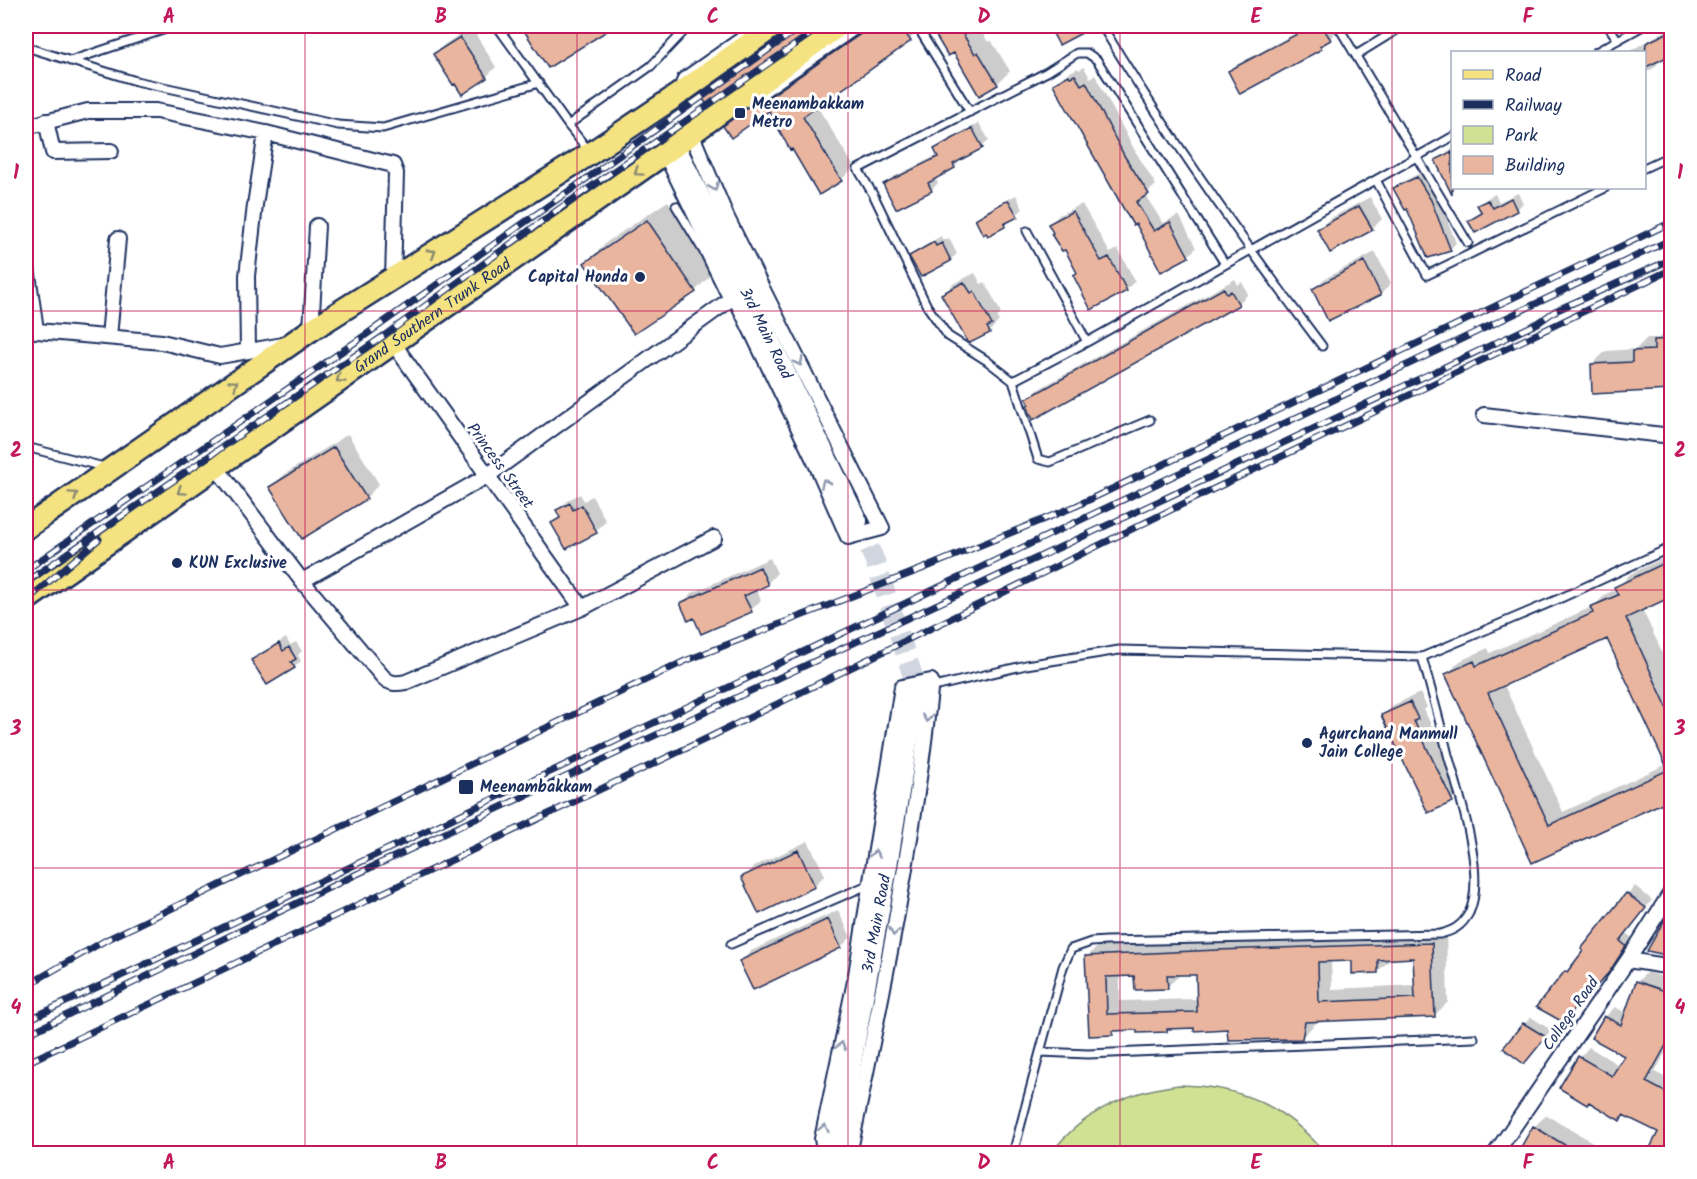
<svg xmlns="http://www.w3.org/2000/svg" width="1697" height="1179" font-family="Kalam,sans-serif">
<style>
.green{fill:#d1e194;stroke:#768879;stroke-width:1.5}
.shadow{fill:#0003;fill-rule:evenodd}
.building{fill:#eab59e;stroke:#1b2f5e;stroke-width:1.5;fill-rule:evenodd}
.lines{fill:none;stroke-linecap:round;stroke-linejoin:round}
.secondary-tunnel{stroke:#d1d5df;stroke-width:20;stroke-dasharray:20 10;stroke-linecap:butt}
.lane-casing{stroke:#1b2f5e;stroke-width:11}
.street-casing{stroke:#1b2f5e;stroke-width:18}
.secondary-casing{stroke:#1b2f5e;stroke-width:24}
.primary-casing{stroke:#1b2f5e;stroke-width:26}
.lane{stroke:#fff;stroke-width:7}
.street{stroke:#fff;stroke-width:14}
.secondary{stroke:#fff;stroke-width:20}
.primary{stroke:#f5e381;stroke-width:21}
.rail-casing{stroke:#1b2f5e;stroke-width:7}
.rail{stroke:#fff;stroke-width:4.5;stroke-dasharray:14;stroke-linecap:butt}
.oneway{stroke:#888970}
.oneway2{stroke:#8d97ae}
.grid{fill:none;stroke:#c2185b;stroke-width:1.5;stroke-opacity:0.55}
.poi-dot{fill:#1b2f5e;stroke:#fff;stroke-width:2}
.labels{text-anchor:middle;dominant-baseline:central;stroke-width:6;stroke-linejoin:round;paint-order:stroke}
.poi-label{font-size:16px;font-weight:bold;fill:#1b2f5e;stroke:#fff;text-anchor:start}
.street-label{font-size:16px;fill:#1b2f5e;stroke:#fff}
.neatline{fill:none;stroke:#c2185b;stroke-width:2}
.grid-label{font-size:20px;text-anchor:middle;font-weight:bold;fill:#c2185b}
</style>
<rect width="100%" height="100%" fill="#fff"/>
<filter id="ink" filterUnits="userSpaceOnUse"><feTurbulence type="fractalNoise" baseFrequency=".0167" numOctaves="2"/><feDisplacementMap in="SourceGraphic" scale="12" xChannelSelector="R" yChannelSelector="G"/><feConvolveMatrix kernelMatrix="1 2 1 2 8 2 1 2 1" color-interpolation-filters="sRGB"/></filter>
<g filter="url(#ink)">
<path class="green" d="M1179,1085C1240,1086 1286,1106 1325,1153H1051C1083,1112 1128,1091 1179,1085Z"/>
<path class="shadow" d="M522,26H612L549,66Z
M788,26H815L708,104L702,95L715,82L787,30Z
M869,26L923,27L910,39L817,106L854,167L841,180L769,108L725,127L737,114L768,92L773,91Z
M932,26H978L988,42L991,40L1010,71L997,84L955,51L949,54Z
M1022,26H1037L1025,32Z
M1050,26H1087L1082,31L1060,43Z
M1309,26H1332L1336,32L1321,48L1230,72L1236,65Z
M471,27L496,67L486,77L435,54L445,44Z
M1672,27V53L1662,58L1654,68L1644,73V52H1628Z
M1084,67L1090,78L1095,75L1134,149L1156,185L1145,195L1163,223L1179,215L1196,248L1188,256L1136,222L1055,85L1063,76L1078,68L1079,70Z
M979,123L989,140L982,147L960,159L961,160L955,167L935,178L938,183L931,190L896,207L885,185L891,178L938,155L935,149L942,143Z
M1452,148V178L1447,181L1437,161Z
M1424,171L1437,193L1456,243L1450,249L1408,207L1395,189L1402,182Z
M1518,193L1523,203L1517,209L1475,231L1470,221L1482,211L1479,206L1486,199L1495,194L1499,202Z
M1016,195L1023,209L1004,226L976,219L983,213Z
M1370,197L1382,219L1372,229H1319L1329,219Z
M668,201L716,270L695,291L634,332L586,263L607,242Z
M1082,204L1110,253L1118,249L1135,281L1126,290L1078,272L1050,224L1059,215Z
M941,236L943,241L949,238L957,254L950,260L911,257L918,250Z
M1375,252L1391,283L1381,294L1329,319L1314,289L1324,279Z
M975,273L981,284L985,282L1001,313L997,318L999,321L989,332L943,295L953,284Z
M1235,279L1238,285L1242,282L1248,294L1238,304L1031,404L1028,399L1039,389Z
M1670,327H1672V387L1594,392L1592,364L1606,351L1636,349L1647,338H1659Z
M348,434L379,484L366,498L271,487L285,474Z
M580,494L584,501L592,496L606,521L596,531L553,524L561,516L558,510L568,500Z
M1672,554V595L1642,609L1672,673V797L1533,861L1446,675L1460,661L1488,648L1490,653L1594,606L1606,594L1617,589L1630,574ZM1608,637L1667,764L1563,812L1504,685Z
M770,558L777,573L767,584L756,589L761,600L751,610L695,616L682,603L692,593Z
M286,638L290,645L296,642L302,651L298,655L301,661L294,667L253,660L260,654Z
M1420,693L1427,707L1424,710L1462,790L1452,800L1383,716L1393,705Z
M808,841L825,875L814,886L759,912L743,878L753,867Z
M1635,886L1652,900L1626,933L1632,938L1602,978L1595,986L1566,972Z
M838,910L851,937L841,947L754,988L741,961L751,951Z
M1672,912V955L1650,950Z
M1446,930L1448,1002L1434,1016L1316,1020V1023L1302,1037L1229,1028L1195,1026L1170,1027L1166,1031L1138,1028L1117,1029L1112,1034L1087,957L1101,943L1232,937ZM1415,957L1416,985L1332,989L1331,960L1353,959L1378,971L1392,958ZM1197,973L1198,999L1120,1001V975H1136L1167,987L1181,974Z
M1647,972L1672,980V1040L1655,1072L1672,1081V1154H1652L1660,1131L1624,1114L1620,1119L1580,1057L1589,1047L1620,1066L1626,1055L1605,1017L1615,1007L1626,1013L1638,981Z
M1531,1017L1551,1030L1524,1062V1024Z
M1546,1115L1613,1154H1519L1534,1127Z"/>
<path class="building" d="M521,26H615L548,68Z
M787,26H817L708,106L700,95L781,36L785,32Z
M868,26H900L911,41L803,117L842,181L819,195L792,149L790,150L769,111L731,138L723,126L753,104H759L865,31Z
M930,26H958L975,54L978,52L998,85L979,96L954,53L948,56Z
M1049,26H1095L1059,45Z
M1312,26H1322L1331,40L1320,46L1322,49L1240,94L1228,71Z
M1671,31V55L1644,68L1646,43Z
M460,37L487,78L462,95L455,84L453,85L433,54Z
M1069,75L1070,77L1075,75L1081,85L1086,82L1125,157L1149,194L1136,202L1154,231L1170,222L1189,257L1161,272L1136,224L1133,225L1126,213L1053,84Z
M972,128L983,148L953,164L955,168L928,183L932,191L896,209L883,184L938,157L934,149Z
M1452,152V195L1435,160Z
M1417,177L1431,200L1451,251L1428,258L1407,209L1405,210L1393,188Z
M1511,198L1517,211L1475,233L1468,221L1482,213L1477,205L1488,200L1493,208Z
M1009,201L1018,217L1004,224L1005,227L988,236L986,233L983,235L975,219L1004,202Z
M1359,206L1373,230L1330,253L1317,229Z
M1073,211L1101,261L1109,257L1127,291L1091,310L1073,275L1077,273L1065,250L1062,251L1051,234L1053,233L1048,224Z
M647,220L696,292L634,334L584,263Z
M934,242L936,246L942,243L951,261L921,277L909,256Z
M1364,261L1381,295L1328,321L1312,289Z
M964,282L971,293L974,291L992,325L987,327L990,333L970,343L967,341L941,294Z
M1224,288L1227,294L1231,291L1239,305L1033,420L1027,405L1029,404L1026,399Z
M1671,339V390L1592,394L1591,364L1632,362V351L1654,350V340Z
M334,447L367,499L302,539L269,487Z
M570,503L573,510L582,505L597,533L566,549L551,523L560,518L556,510Z
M1671,560V597L1626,618L1671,716V799L1532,863L1445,674L1474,661L1476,666L1593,613L1590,607L1618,595L1614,587ZM1607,639L1668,770L1549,825L1488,693Z
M760,567L768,585L744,596L752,612L701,634L694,618L688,621L680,603Z
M279,643L283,651L289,647L296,659L291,662L295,668L267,685L251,660Z
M1410,702L1418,719L1414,721L1453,802L1428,813L1381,715Z
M798,850L815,887L759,914L741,877Z
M1626,893L1646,908L1620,941L1626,946L1610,971L1595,988L1593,986L1563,1022L1536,1007L1565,971L1567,972L1583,951L1581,949Z
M1671,909V956L1647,951L1668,914Z
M828,919L841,948L753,990L739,961Z
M1432,943L1435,1017L1305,1022L1302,1039L1228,1040L1227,1029L1194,1031V1028L1167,1029V1032L1137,1033V1030L1113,1031V1035L1089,1036L1085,956L1217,950ZM1413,958L1415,998L1319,1002L1318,962L1352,961V974L1378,973V960ZM1167,975H1196L1197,1012L1107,1014L1106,977L1134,976L1135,990L1168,989Z
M1636,981L1671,993V1036L1646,1082L1671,1095V1154H1647L1658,1132L1623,1115L1620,1121L1589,1102L1587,1105L1559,1088L1578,1056L1612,1076L1624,1056L1591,1038L1604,1016L1621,1025Z
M1523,1023L1546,1037L1524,1064L1503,1048Z
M1533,1126L1580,1154H1517Z"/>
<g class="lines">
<path class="secondary-tunnel" d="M857,521L875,561L912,673L915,693"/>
<g class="lane-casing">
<path id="lane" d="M497,26L568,125L589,151
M1102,26C1169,137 1244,243 1322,346
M1338,26L1468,243
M1608,26L1618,40
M920,31L970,112
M26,47L136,81L338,125L383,128L539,83
M1596,52L1643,26
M1356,55L1403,26
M70,61L175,26
M678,88L682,77L755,26
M756,99L862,26
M568,125L651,66L689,26
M1644,168L1672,155
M1376,180L1427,275L1605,188
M676,206L705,254L728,301
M1027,231L1087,342
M1013,381L1087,342L1452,137
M1150,420L1050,462L1038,459L1013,381L986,360L948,336L927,306L874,196L858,169L1047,72L1077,53H1087L1097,60L1225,264
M26,447L104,467
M1422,657C1431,689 1440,722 1448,755C1459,794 1487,876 1469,913C1462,926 1453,931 1440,934L1106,941L1091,942L1071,949L1063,967L1040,1052L1088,1054L1474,1038
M930,688L1026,665L1119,650L1422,657L1561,598L1672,547
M731,944L870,884
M1013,1154L1040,1052"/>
</g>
<g class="street-casing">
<path id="street" d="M46,121L53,152L111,151
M26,127L88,111H156L266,133L393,165L396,173L393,278
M665,153L817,466L848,537L882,528L727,218L691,133
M26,260L36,330
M26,330L162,342L220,356L283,345
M311,330L317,226
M109,337L118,239
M393,343L582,608
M248,351L247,276L255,205L266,133
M1484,415L1672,436
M216,467L302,581L383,677C390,684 396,684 406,682L582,608L714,538
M302,581L487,476L735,296
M1628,960L1672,967
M825,1154L822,1139L855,981L902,687L931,681C915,837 883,992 851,1145L845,1154
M1495,1154L1628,960L1672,891"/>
</g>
<g class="secondary-casing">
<g id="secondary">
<path id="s1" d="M675,146L857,521"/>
<path id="s2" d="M834,1154L885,878L915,693"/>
</g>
</g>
<g class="primary-casing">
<g id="primary">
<path d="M26,528L311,330L591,153L676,96L774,26"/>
<path id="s3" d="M26,600L665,153L838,26"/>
</g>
</g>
<use href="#lane" class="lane"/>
<use href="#street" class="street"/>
<use href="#secondary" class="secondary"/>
<use href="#primary" class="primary"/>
<g class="rail-casing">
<path id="rail" d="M26,570L367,334L802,26
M26,582L385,335L556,211L822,26
M26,601L99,539
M26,986L106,940L685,661L927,567L1076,506L1672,222
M26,1021L1672,239
M26,1035L357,874L1170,496L1538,323L1555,311L1672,259
M26,1063L712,736L1197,497L1672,269"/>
</g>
<use href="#rail" class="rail"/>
</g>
<defs><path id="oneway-chevron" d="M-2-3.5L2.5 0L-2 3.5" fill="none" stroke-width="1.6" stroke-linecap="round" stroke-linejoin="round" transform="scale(1.5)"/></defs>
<g class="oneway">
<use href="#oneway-chevron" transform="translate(638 172) rotate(145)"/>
<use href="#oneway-chevron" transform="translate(432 253) rotate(-32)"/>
<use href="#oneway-chevron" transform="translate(340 379) rotate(145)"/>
<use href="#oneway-chevron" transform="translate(234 384) rotate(-35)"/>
<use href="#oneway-chevron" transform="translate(181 491) rotate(145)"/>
<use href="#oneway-chevron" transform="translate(74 495) rotate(-34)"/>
</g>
<g class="oneway2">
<use href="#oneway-chevron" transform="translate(714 187) rotate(67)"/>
<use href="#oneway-chevron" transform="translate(799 362) rotate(63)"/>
<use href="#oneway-chevron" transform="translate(825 483) rotate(-113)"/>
<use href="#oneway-chevron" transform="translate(927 718) rotate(96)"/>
<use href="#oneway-chevron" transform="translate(875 854) rotate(-81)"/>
<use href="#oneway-chevron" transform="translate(894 932) rotate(100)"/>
<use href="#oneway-chevron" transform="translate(841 1046) rotate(-78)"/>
<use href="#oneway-chevron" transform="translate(824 1128) rotate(-78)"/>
</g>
</g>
<path class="grid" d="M305,26V1154M577,26V1154M848,26V1154M1120,26V1154M1392,26V1154M26,311H1672M26,590H1672M26,868H1672"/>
<g class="poi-dot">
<rect x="734" y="107" width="12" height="12" rx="3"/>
<circle cx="640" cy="277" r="6"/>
<circle cx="177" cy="563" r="6"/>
<circle cx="1307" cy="743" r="6"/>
<rect x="458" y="779" width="16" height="16" rx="3"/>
</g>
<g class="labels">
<g class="poi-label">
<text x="752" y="104">Meenambakkam<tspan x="752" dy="18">Metro</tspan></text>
<text x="628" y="277" text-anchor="end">Capital Honda</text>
<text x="189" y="563">KUN Exclusive</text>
<text x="1319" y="734">Agurchand Manmull<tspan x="1319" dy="18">Jain College</tspan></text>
<text x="480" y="787">Meenambakkam</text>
</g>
<g class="street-label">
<text stroke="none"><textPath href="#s3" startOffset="496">Grand Southern Trunk Road</textPath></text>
<text stroke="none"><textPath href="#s1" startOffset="208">3rd Main Road</textPath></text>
<text transform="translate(500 466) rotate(54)">Princess Street</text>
<text stroke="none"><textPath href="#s2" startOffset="234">3rd Main Road</textPath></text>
<text transform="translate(1571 1014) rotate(-55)">College Road</text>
</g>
</g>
<rect width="1697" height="1179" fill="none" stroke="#fff" stroke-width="66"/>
<rect x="1451" y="51" width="195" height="138" fill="#ffffff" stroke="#a4acbf" stroke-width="1.5"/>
<rect x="1463" y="70" width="30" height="9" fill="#f5e381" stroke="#a4acbf" stroke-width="1.5"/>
<text x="1505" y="81" font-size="18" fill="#1b2f5e">Road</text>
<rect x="1463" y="100" width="30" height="9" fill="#1b2f5e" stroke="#a4acbf" stroke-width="1.5"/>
<text x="1505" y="111" font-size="18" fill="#1b2f5e">Railway</text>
<rect x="1463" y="126" width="30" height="18" fill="#d1e194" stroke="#a4acbf" stroke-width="1.5"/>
<text x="1505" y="141" font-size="18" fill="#1b2f5e">Park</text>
<rect x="1463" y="156" width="30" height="18" fill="#eab59e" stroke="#a4acbf" stroke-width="1.5"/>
<text x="1505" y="171" font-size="18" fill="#1b2f5e">Building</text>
<rect x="33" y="33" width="1631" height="1113" class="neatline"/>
<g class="grid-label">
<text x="169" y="23">A</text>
<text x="441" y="23">B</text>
<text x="713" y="23">C</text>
<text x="984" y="23">D</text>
<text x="1256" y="23">E</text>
<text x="1528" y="23">F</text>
<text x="16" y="179">1</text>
<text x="1680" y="179">1</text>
<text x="16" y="457">2</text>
<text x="1680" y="457">2</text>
<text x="16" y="735">3</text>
<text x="1680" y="735">3</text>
<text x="16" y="1014">4</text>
<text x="1680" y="1014">4</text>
<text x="169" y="1169">A</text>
<text x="441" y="1169">B</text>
<text x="713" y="1169">C</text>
<text x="984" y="1169">D</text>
<text x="1256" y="1169">E</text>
<text x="1528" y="1169">F</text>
</g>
</svg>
